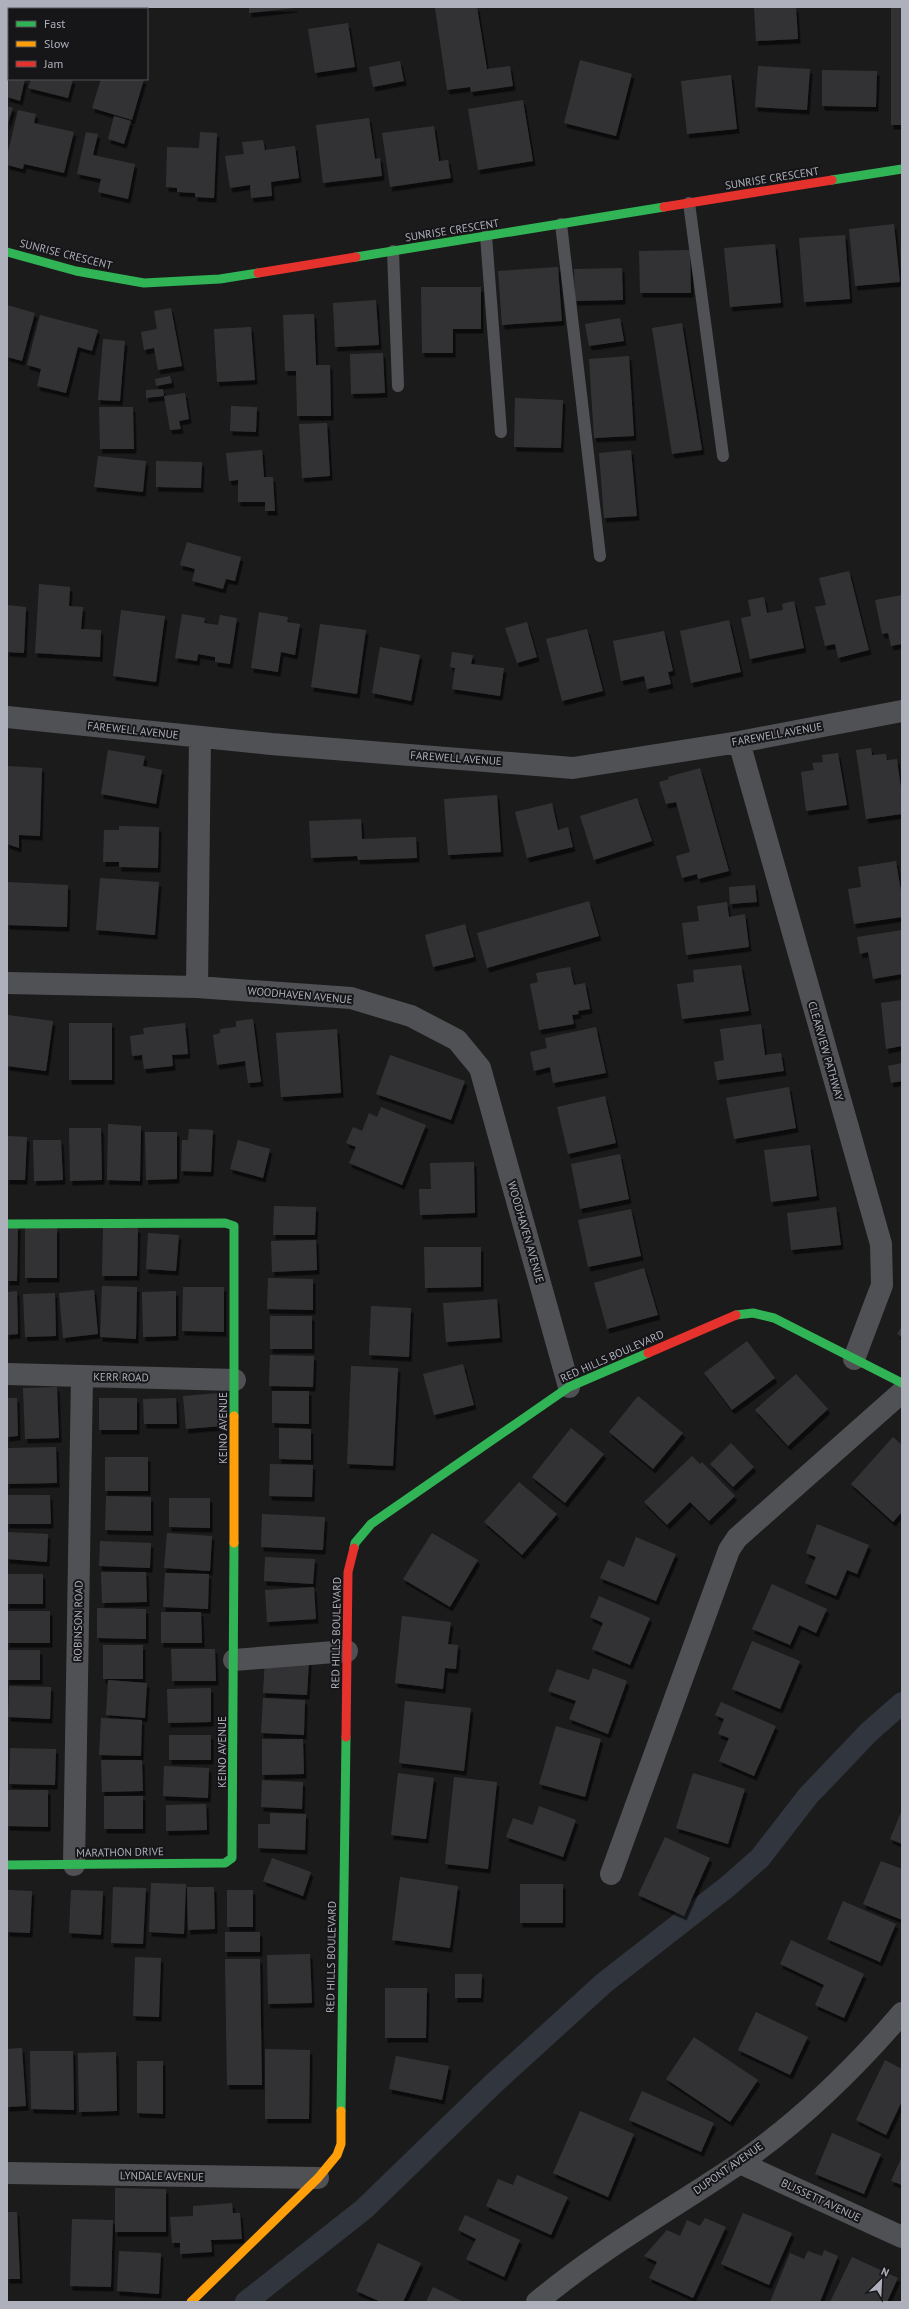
<svg xmlns="http://www.w3.org/2000/svg" width="909" height="2309" font-family="'PT Sans',sans-serif">
<style>
.lines{fill:none;stroke-linecap:round;stroke-linejoin:round}
.canal{stroke:#31363e;stroke-width:22}
.building{fill:#333334;filter:url(#shadow)}
.lane{stroke:#505154;stroke-width:12}
.street{stroke:#505154;stroke-width:22}
.fast{stroke:#30b455;stroke-width:9}
.slow{stroke:#ff9f0a;stroke-width:9}
.jam{stroke:#e5322d;stroke-width:9}
.labels{text-anchor:middle;dominant-baseline:central;stroke-width:4;stroke-linejoin:round;paint-order:stroke}
.street-label{font-size:11px;fill:#aeb0bb;stroke:#161518}
</style>
<defs>
<filter id="shadow"><feDropShadow dx="2.5" dy="4.5" stdDeviation="0" flood-color="#0009"/></filter>
</defs>
<rect width="100%" height="100%" fill="#1b1b1b"/>
<g class="lines">
<path class="canal" d="M246,2302L364,2209L493,2084L604,1983L727,1887L760,1858L808,1796L869,1732L902,1703"/>
</g>
<path class="building" d="M249,7H295V8L249,13Z
M440,7H477L487,69L510,66L513,86L471,92L470,87L447,90L435,8Z
M754,7H796L798,39L756,41Z
M891,7H902V125H891Z
M348,23L355,67L315,73L308,29Z
M7,58H9V79H25L20,101L7,97Z
M580,60L632,74L616,136L564,123Z
M400,61L404,81L373,87L369,67Z
M758,66L810,69L807,110L755,107Z
M822,70L877,71L876,107L822,106Z
M731,75L737,129L687,134L681,81Z
M31,79H73L68,98L28,88Z
M101,79H144L132,120L92,108Z
M523,100L533,161L478,170L468,109Z
M7,106L13,108L7,126Z
M18,110L36,114L34,123L74,132L64,173L24,164L23,169L7,165V156Z
M114,116L131,121L124,144L108,139Z
M369,118L375,159L380,158L382,176L323,183L316,125Z
M434,126L439,161L448,160L451,178L390,187L382,133Z
M86,132L98,134L93,155L135,164L128,199L98,192L101,179L77,174Z
M200,132L217,133L214,198L195,197V193L177,192V188L166,187L167,147L199,148Z
M263,140L265,150L295,146L299,178L271,182L272,196L251,198L250,185L230,188L225,156L244,154L242,142Z
M894,224L900,282L855,286L849,229Z
M845,235L850,299L804,302L799,238Z
M775,244L781,303L730,307L724,248Z
M690,250L691,293H640L639,251Z
M558,267L562,321L502,325L498,271Z
M622,268L623,300L575,301L574,269Z
M421,287H481V329H453V353H422Z
M376,300L379,345L335,347L333,303Z
M7,305L35,313L22,361L7,357Z
M171,308L182,366L158,370L154,348L144,350L141,332L157,329L154,311Z
M314,314L316,365H330L331,416H297L296,371H285L283,315Z
M40,315L98,330L92,351L78,347L66,393L37,386L41,369L27,365Z
M620,318L624,341L589,346L585,324Z
M682,323L702,450L672,454L652,328Z
M251,327L255,380L217,382L214,329Z
M103,339L125,341L120,401L98,400Z
M383,353L385,393L351,394L350,354Z
M629,356L634,436L594,438L589,359Z
M170,376L172,383L156,386L155,379Z
M163,389L164,396L185,393L189,419L179,421L181,429L170,430L164,396L146,398V390Z
M515,398L563,400L561,448L514,447Z
M231,406L257,407L256,432L230,431Z
M99,407H133L134,449H100Z
M327,423L330,476L302,478L299,424Z
M262,450L264,477H273L275,511H265V502H238V480L229,481L226,453Z
M631,450L637,516L604,518L599,453Z
M98,456L146,461L143,492L94,487Z
M156,461L202,462L201,488L156,487Z
M187,542L241,557L235,581L226,579L223,589L192,581L195,569L180,565Z
M849,571L869,650L838,658L835,644L825,646L815,607L826,605L819,578Z
M39,584L70,587L69,606L83,607L81,629L101,630L100,657L35,653Z
M902,595V644L891,646L888,633L882,634L875,600Z
M764,597L767,613L783,610L782,604L794,601L804,648L750,659L741,618L751,616L748,600Z
M7,605L26,607L24,653L7,652Z
M121,610L165,616L156,682L113,676Z
M259,612L288,617L287,622L300,624L295,655L281,652L278,672L251,668Z
M182,614L205,618L204,623L218,625L220,615L237,618L230,664L215,662V657L198,654L197,661L175,658Z
M729,620L741,672L691,683L680,631Z
M527,622L537,657L517,663L505,628Z
M320,624L366,630L357,694L311,687Z
M587,629L603,691L562,701L546,639Z
M664,631L673,671L668,672L671,684L647,689L644,676L621,681L613,641Z
M380,647L420,655L411,701L372,693Z
M452,652L473,655L471,664L504,668L500,696L452,689L455,668L450,667Z
M871,748L872,755L886,754L887,760L897,759L902,796V814L866,819L856,750Z
M108,750L145,756L143,766L162,770L156,804L101,794Z
M838,753L847,805L806,811L801,772L814,770L812,763L823,762L822,755Z
M7,766L42,768L40,836L19,835V848L7,844Z
M700,768L729,871L698,879L697,874L682,878L676,856L690,852L676,802L666,804L659,782L669,779L668,777Z
M497,795L501,852L448,855L444,799Z
M637,798L652,841L594,860L580,816Z
M552,803L558,830L568,827L573,847L527,858L515,812Z
M361,819L362,839L416,837L417,858L358,860L357,856L311,858L309,821Z
M119,826L159,827L158,868L119,867V862H103L104,830H119Z
M896,861L902,897V917L854,924L848,889L861,887L858,867Z
M100,878L159,882L155,935L96,930Z
M7,882L68,885L67,927L7,925Z
M755,885L757,902L730,904L729,887Z
M589,901L599,936L487,968L477,933Z
M727,902L729,917L745,914L749,947L686,955L682,923L699,921L697,906Z
M465,924L474,957L433,967L425,935Z
M902,930V974L873,979L868,952L860,954L857,937Z
M741,965L749,1011L682,1019L677,984L694,982L693,970Z
M570,967L574,985L585,983L590,1009L578,1011L579,1014L572,1015L574,1024L539,1030L530,984L538,982L536,973Z
M902,1000V1046L886,1049L881,1003Z
M8,1015L53,1021L46,1071L7,1066Z
M253,1019L261,1082L248,1083L245,1061L217,1065L213,1035L220,1033V1029L236,1027V1021Z
M69,1023H112V1080H69Z
M185,1023L188,1054L172,1055L173,1066L144,1069L142,1055L132,1056L130,1036L144,1034L143,1028Z
M761,1024L765,1055L781,1053L784,1071L717,1080L714,1062L724,1060L720,1029Z
M596,1027L606,1073L553,1083L550,1067L534,1071L530,1052L547,1048L545,1038Z
M337,1029L341,1093L281,1097L276,1033Z
M390,1055L465,1081L451,1120L376,1094Z
M902,1063V1081L891,1083L888,1066Z
M789,1087L796,1128L734,1139L726,1098Z
M605,1096L616,1143L568,1154L557,1107Z
M381,1107L426,1125L402,1185L349,1163L356,1147L346,1143L353,1127L362,1131L369,1113L377,1117Z
M108,1124L141,1126L140,1181L107,1180Z
M69,1128H101L102,1180L70,1181Z
M189,1129L213,1130L211,1172L181,1171L182,1140H188Z
M145,1132H177V1179L146,1180Z
M7,1136L27,1137L25,1180H7Z
M33,1140H61L63,1180L34,1181Z
M238,1140L270,1149L263,1178L230,1169Z
M810,1145L817,1196L771,1202L764,1150Z
M620,1154L629,1199L580,1209L571,1164Z
M474,1162L475,1213L420,1215L419,1189H431L430,1163Z
M274,1206L316,1207L315,1235H273Z
M836,1207L841,1245L791,1250L787,1213Z
M631,1209L641,1256L588,1267L578,1220Z
M7,1226H18L17,1281H7Z
M25,1228H57V1278H25Z
M103,1228H138L137,1276H102Z
M148,1233L179,1235L176,1271L146,1269Z
M316,1240L317,1270L272,1272L271,1241Z
M424,1247H481V1287L425,1288Z
M644,1268L658,1315L607,1329L594,1283Z
M268,1278L313,1279V1310L267,1309Z
M102,1286L137,1287L136,1339L100,1337Z
M183,1287H224V1332L182,1331Z
M94,1290L98,1334L63,1338L59,1293Z
M17,1291L18,1334L7,1335V1292Z
M176,1291V1336L143,1337L142,1292Z
M55,1293L56,1336L25,1337L23,1294Z
M497,1299L500,1338L446,1342L443,1303Z
M371,1306L411,1308L409,1357L369,1355Z
M270,1316H312V1349H270Z
M902,1326V1337L897,1334Z
M747,1341L775,1378L732,1410L704,1373Z
M270,1355L314,1356L313,1387L269,1386Z
M463,1364L474,1405L434,1415L423,1374Z
M351,1366L398,1368L393,1466L347,1464Z
M796,1374L828,1409L788,1446L755,1410Z
M57,1387L59,1438L25,1439L23,1388Z
M272,1391H309V1424L272,1423Z
M219,1393L222,1426L186,1429L183,1396Z
M638,1396L683,1433L653,1469L609,1432Z
M7,1398H17L18,1436L7,1437Z
M99,1398H137V1430H99Z
M176,1398L177,1424H144L143,1399Z
M279,1428L311,1429V1460L279,1459Z
M571,1428L604,1454L565,1503L532,1477Z
M893,1437L902,1445V1512L893,1522L851,1484Z
M731,1443L754,1467L733,1487L710,1464Z
M56,1447L57,1483L7,1484V1448Z
M692,1456L700,1464L702,1462L735,1496L709,1521L690,1502L667,1525L644,1502Z
M105,1457H148V1491H105Z
M270,1464L313,1465L312,1497L269,1496Z
M519,1482L557,1514L522,1555L484,1522Z
M7,1495H50L51,1524H7Z
M106,1496L151,1497V1531L105,1530Z
M169,1498H210V1528L169,1527Z
M262,1514L325,1517L323,1550L261,1547Z
M817,1524L869,1545L857,1574L847,1570L836,1596L805,1583L816,1557L806,1553Z
M7,1532L48,1534L47,1562L7,1559Z
M167,1533L212,1536L210,1571L164,1568Z
M432,1533L478,1560L450,1607L403,1579Z
M636,1537L676,1554L656,1601L600,1578L608,1560L624,1567Z
M100,1541L151,1543L150,1568L99,1566Z
M265,1557L315,1559L313,1584L264,1581Z
M101,1572H146L147,1602L102,1603Z
M165,1573L209,1574L208,1609L163,1607Z
M7,1574H43V1604H7Z
M772,1584L827,1609L816,1633L799,1625L790,1645L752,1629Z
M314,1587L316,1619L267,1622L265,1590Z
M599,1596L650,1618L630,1665L592,1649L603,1623L590,1617Z
M97,1608L146,1609V1639L97,1638Z
M7,1611H50V1643H7Z
M161,1612H201L202,1643H161Z
M402,1616L451,1622L448,1644L458,1645L456,1669L445,1668L443,1689L395,1683Z
M752,1641L800,1661L780,1709L732,1689Z
M103,1645H143V1679H103Z
M171,1649H215L216,1681H172Z
M7,1650H40V1680H7Z
M265,1658L309,1661L307,1695L263,1693Z
M593,1668L627,1681L608,1734L569,1719L576,1701L548,1691L557,1669L589,1680Z
M108,1680L147,1683L145,1718L106,1715Z
M9,1686L51,1687L50,1719L8,1717Z
M211,1688V1722L168,1723L167,1689Z
M263,1698L305,1700L304,1735L261,1733Z
M405,1701L471,1708L464,1771L399,1763Z
M721,1702L776,1726L754,1776L719,1761L729,1738L718,1734L724,1719L715,1715Z
M101,1718L142,1720L141,1756L99,1755Z
M556,1726L601,1739L585,1797L539,1784Z
M169,1735H211V1760H169Z
M262,1739H303L304,1774L262,1775Z
M10,1748L56,1749L55,1785L9,1784Z
M101,1760H142L143,1791L102,1792Z
M164,1766L209,1768L208,1798L163,1796Z
M398,1773L434,1778L426,1839L391,1835Z
M693,1773L745,1789L728,1844L676,1828Z
M454,1777L497,1782L488,1869L445,1864Z
M262,1780L303,1782L302,1809L261,1807Z
M7,1790H48V1827L7,1826Z
M104,1796H143V1829H104Z
M206,1804L207,1830L166,1831V1805Z
M539,1806L576,1820L563,1857L506,1837L513,1818L533,1825Z
M902,1810V1844L890,1839Z
M270,1813L306,1814L305,1850L258,1848V1824H270Z
M665,1837L710,1858L684,1916L638,1895Z
M272,1858L311,1872L303,1896L263,1881Z
M881,1861L902,1869V1920L863,1904Z
M400,1877L458,1886L450,1948L392,1940Z
M151,1883L186,1884L184,1934L149,1932Z
M520,1884H563V1923H520Z
M113,1887L146,1888L143,1944L111,1943Z
M187,1887H214L215,1929L188,1930Z
M7,1890L32,1891L30,1933L7,1932Z
M71,1890L103,1891L101,1935L69,1933Z
M227,1890H253V1927H227Z
M843,1901L896,1924L880,1962L827,1939Z
M225,1932H260V1952H225Z
M791,1940L864,1974L844,2018L815,2005L824,1985L780,1964Z
M310,1954L312,2003L268,2004L267,1955Z
M135,1957L161,1958L159,2017L133,2016Z
M225,1959H260L262,2085H227Z
M455,1974H482L481,1998H455Z
M385,1988H427L426,2038H385Z
M756,2012L808,2037L790,2075L738,2050Z
M694,2037L758,2080L730,2122L666,2079Z
M22,2048L26,2106L7,2107V2049Z
M265,2049L310,2050L309,2119H265Z
M30,2051H73L74,2110L31,2109Z
M116,2052L117,2111L79,2112L78,2053Z
M396,2056L449,2066L442,2100L389,2089Z
M885,2060L902,2069V2101L886,2135L856,2120Z
M137,2061H163V2114L137,2113Z
M642,2091L714,2123L701,2152L629,2120Z
M580,2111L634,2134L608,2197L553,2173Z
M832,2133L881,2154L864,2194L815,2174Z
M902,2156V2185L891,2181Z
M517,2175L568,2197L551,2235L486,2206L498,2179L513,2185Z
M115,2188L166,2189V2232H115Z
M232,2203L233,2213H240L242,2239L211,2240L212,2252L180,2254V2243H172L170,2217L193,2216V2206Z
M7,2212H17L20,2279H7Z
M743,2213L792,2233L769,2285L721,2264Z
M465,2215L520,2240L504,2277L466,2259L476,2239L458,2230Z
M705,2218L726,2227L693,2298L649,2278L657,2262L644,2256L667,2230L680,2236L687,2220L700,2226Z
M72,2219L113,2220L111,2287L70,2286Z
M378,2243L421,2263L403,2302H381L356,2291Z
M824,2250L838,2256L820,2302H770L790,2253L804,2259L808,2251L822,2256Z
M119,2251L161,2253L159,2294L117,2291Z
M852,2257L898,2278L887,2302H830Z
M433,2287L464,2302H426Z"/>
<g class="lines">
<path class="lane" d="M689,203L723,456
M561,224L600,556
M486,236L501,432
M393,251L398,386"/>
<path class="street" d="M7,717L271,744L573,768L739,742L902,711
M739,742L881,1244L882,1285L854,1359
M7,983L197,987L351,998L411,1016L457,1040L480,1068L569,1387
M197,987L200,737
M7,1374L235,1380
M234,1660L347,1651
M74,1865L82,1376
M611,1874L729,1550L737,1538L902,1392
M740,2163L902,2237
M7,2173L318,2178
M537,2302C600,2249 672,2209 740,2163C799,2122 855,2068 902,2013"/>
<path class="fast" d="M832,180L902,169
M7,252L76,271L144,283L220,279L258,273
M356,257L664,207
M7,1224L225,1223L234,1226V1416
M736,1315L753,1313L774,1318L902,1383
M354,1548L355,1543L371,1524L569,1387L648,1353
M7,1865L225,1863L232,1858L234,1543
M341,2111L346,1737"/>
<path class="slow" d="M234,1543V1416
M191,2302L318,2178L337,2155L341,2144V2111"/>
<path class="jam" d="M664,207L832,180
M258,273L356,257
M648,1353L736,1315
M346,1737L348,1572L354,1548"/>
</g>
<g class="labels">
<g class="street-label">
<text transform="translate(772 178) rotate(-9)">SUNRISE CRESCENT</text>
<text transform="translate(452 230) rotate(-9)">SUNRISE CRESCENT</text>
<text transform="translate(66 254) rotate(14)">SUNRISE CRESCENT</text>
<text transform="translate(133 730) rotate(6)">FAREWELL AVENUE</text>
<text transform="translate(777 734) rotate(-10)">FAREWELL AVENUE</text>
<text transform="translate(456 758) rotate(4)">FAREWELL AVENUE</text>
<text transform="translate(300 995) rotate(5)">WOODHAVEN AVENUE</text>
<text transform="translate(826 1051) rotate(74)">CLEARVIEW PATHWAY</text>
<text transform="translate(526 1232) rotate(74)">WOODHAVEN AVENUE</text>
<text transform="translate(612 1356) rotate(-24)">RED HILLS BOULEVARD</text>
<text transform="translate(121 1377) rotate(1)">KERR ROAD</text>
<text transform="translate(223 1428) rotate(-90)">KEINO AVENUE</text>
<text transform="translate(78 1621) rotate(-89)">ROBINSON ROAD</text>
<text transform="translate(336 1633) rotate(-89)">RED HILLS BOULEVARD</text>
<text transform="translate(222 1752) rotate(-90)">KEINO AVENUE</text>
<text transform="translate(120 1852) rotate(-1)">MARATHON DRIVE</text>
<text transform="translate(331 1957) rotate(-89)">RED HILLS BOULEVARD</text>
<text transform="translate(728 2168) rotate(-35)">DUPONT AVENUE</text>
<text transform="translate(162 2176) rotate(1)">LYNDALE AVENUE</text>
<text transform="translate(821 2200) rotate(25)">BLISSETT AVENUE</text>
</g>
</g>
<rect width="909" height="2309" fill="none" stroke="#aeb0bb" stroke-width="16"/>
<rect x="8" y="8" width="140" height="72" fill="#161518" stroke="#535359"/>
<rect x="16" y="21" width="20" height="6" fill="#30b455" stroke="#535359"/>
<text x="44" y="28" font-size="12" fill="#aeb0bb">Fast</text>
<rect x="16" y="41" width="20" height="6" fill="#ff9f0a" stroke="#535359"/>
<text x="44" y="48" font-size="12" fill="#aeb0bb">Slow</text>
<rect x="16" y="61" width="20" height="6" fill="#e5322d" stroke="#535359"/>
<text x="44" y="68" font-size="12" fill="#aeb0bb">Jam</text>
<g transform="translate(881 2281) rotate(24)" stroke="#161518" stroke-width="3" paint-order="stroke">
<path d="M0-3L7 15L0 10L-7 15Z" fill="#aeb0bb"/>
<text y="-6" font-size="11" font-weight="bold" text-anchor="middle" fill="#aeb0bb">N</text>
</g>
</svg>
